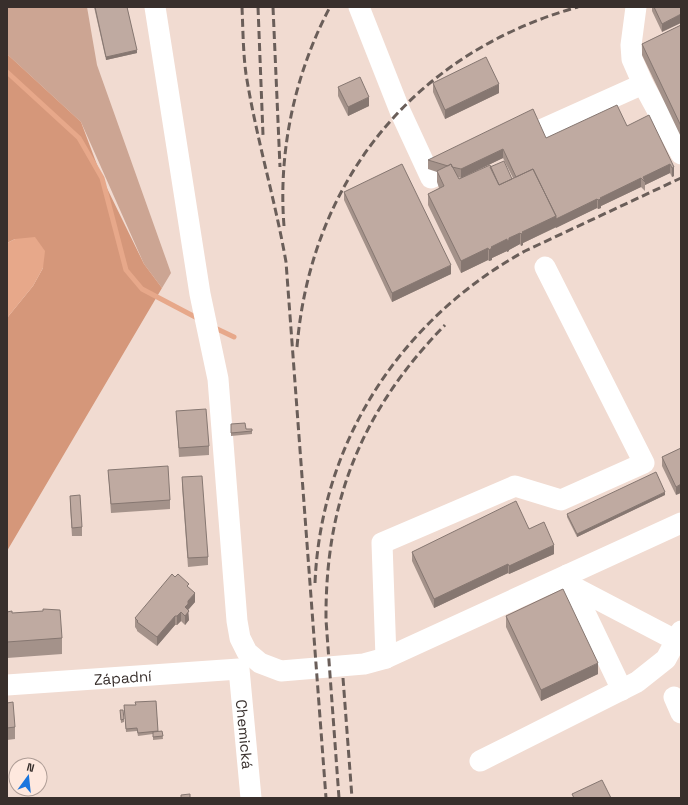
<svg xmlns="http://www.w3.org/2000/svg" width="688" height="805" font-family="'Space Grotesk',sans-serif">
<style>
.green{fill:#cca593}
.forest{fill:#d5977a}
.water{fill:#e7a88a}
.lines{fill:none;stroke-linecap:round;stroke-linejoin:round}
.stream{stroke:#e7a88a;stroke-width:5}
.minor{stroke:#fff;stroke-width:21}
.rail{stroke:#6a5e59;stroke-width:3;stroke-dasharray:8 4;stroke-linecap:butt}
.wall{fill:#a4928a;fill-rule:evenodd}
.shaded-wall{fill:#867771}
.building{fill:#bfaaa1;stroke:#867771}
.labels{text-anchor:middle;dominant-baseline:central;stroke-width:3;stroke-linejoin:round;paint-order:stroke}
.street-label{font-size:15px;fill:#382f2c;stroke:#fee8de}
</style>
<rect width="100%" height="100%" fill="#f1dbd1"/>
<path class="green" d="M7,7H87L97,65L171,273L162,288L144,264L81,122L7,54Z"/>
<path class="forest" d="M7,54L81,122L102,178L144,264L162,288L7,551V318L33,286L43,268L15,239L7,243Z"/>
<path class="water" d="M35,237L45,251L43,268L33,286L7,318V243L15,239Z"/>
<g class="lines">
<path class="stream" d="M7,72L79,138L102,178L126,270L142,289L199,319
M213,327L234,337"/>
<g class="minor">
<path d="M155,7L200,294L218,379L237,621L240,638L247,652L260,663L281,671L364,664L386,658L681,523"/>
<path d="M359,7L400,111L431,178L463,164"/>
<path d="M636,7L631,45L632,59L643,84L681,154"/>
<path d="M516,141L643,84"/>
<path d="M567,575L622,690"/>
<path d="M572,586L681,643"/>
<path d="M386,658L382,543L515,486L561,500L644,463L545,267"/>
<path id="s1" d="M7,685L239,669L251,798"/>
<path d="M674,697L681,713"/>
<path d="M480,761L637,682L666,659L681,631"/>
</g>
<path class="rail" d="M242,7C243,29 243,52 246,74C256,137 275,199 286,262L326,798
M258,7L263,135
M273,7L280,167
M284,226C278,151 295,73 330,7
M297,347C311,179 416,52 578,7
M315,583C321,440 402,319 525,251L681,178
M343,678L352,798
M339,798L326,620C325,501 362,410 445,325"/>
</g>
<path class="wall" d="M94,7H127L137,53L106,60Z
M652,7H680L662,32L652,11Z
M681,25V137L642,55V44Z
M433,83L499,93L445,119L433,92Z
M338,87L369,106L348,116L338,96Z
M627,126L674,167V176L672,177L670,173L645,185V191L641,187L601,206V208L598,209L597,208L523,243V245L521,246L520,244L509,250V251L507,252V251L492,258V260L489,261L488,260L461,273L428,205V194L439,188L437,182V172L428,169V160L546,138ZM503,158L513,178L512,179L490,167L459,179L458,177L461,178Z
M344,192L451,274L392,302L344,200Z
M176,411L209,446V455L179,457Z
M231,424L246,429H252V434L231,436Z
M681,448L676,495L662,466V457Z
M108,470L170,500V509L111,513Z
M182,477L208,557V565L188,567L182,486Z
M665,495L577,537L567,517V514Z
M70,496L82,527V536H72L70,505Z
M529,529L554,554L509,574L508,573L434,608L412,561V552Z
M189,588L195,602L188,610L189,620L185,625L181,621L177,625H175L157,646L137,631V630L135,627V618Z
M7,612L12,613L62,638V654L7,658Z
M506,616L598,674L541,701L506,627Z
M156,701L158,732L162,731L163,739L153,740V734L138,736L137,731L126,732L124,705H136Z
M7,703L15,727V739L7,740Z
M120,710L124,719V722L121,723Z"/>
<path class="shaded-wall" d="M681,14V23L662,32V24Z
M137,50V53L106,60V57Z
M499,84V93L445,119V110Z
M369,97V106L348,116V107Z
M503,149V158L461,178V169Z
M670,164V173L645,185V182L643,177Z
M674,167V176L672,177V168Z
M641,178V187L601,206V208L598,209V200L600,198Z
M597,199V208L556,228V219Z
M556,216V227L523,243V245L521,246V234L522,232Z
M520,233V244L509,250V251L507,252V241L509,238Z
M507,239V251L492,258V260L489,261V250L491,247Z
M488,248V260L461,273V261Z
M451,265V274L392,302V293Z
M681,484V493L676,495V487Z
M665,492V495L577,537V534Z
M554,545V554L509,574V566Z
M508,564V573L434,608V599Z
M195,593V602L188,610L189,620L185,625V607L188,601Z
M181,612V621L177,625V616Z
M175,616V625L157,646V637Z
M598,663V674L541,701V690Z"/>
<path class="building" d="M95,7H127L137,50L106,57Z
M654,7H680L681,9V14L662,24Z
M681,25V126L642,44Z
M486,57L499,84L445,110L433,83Z
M360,77L369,97L348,107L338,87Z
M617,105L627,126L649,115L674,167L672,168L670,164L643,177L645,182L641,178L600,198L601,199L598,200L597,199L556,219V216L533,169L516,177L503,149L461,169L452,167L451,164L448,166L428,160L533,109L546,138Z
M504,161L512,179L499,185L490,167Z
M402,164L451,265L392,293L344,192Z
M451,164L459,179L490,165L499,185L533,169L556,216L522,232L523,233L521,234L520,233L509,238V240L507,241V239L491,247L492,248L489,250L488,248L461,261L428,194L444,186L437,171Z
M206,409L209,446L179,448L176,411Z
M245,423L246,429H252V431L231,433V424Z
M681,448V484L676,487L662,457Z
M168,466L170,500L111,504L108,470Z
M656,472L665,492L577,534L567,514Z
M202,476L208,557L188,558L182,477Z
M80,495L82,527L72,528L70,496Z
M516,501L529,529L544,522L554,545L509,566L508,564L434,599L412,552Z
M172,574L175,577L178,574L189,584L187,586L195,593L188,601V604L185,607L189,611L185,616L181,612L177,616H175L157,637L137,622L138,621L135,618Z
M563,589L598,663L541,690L506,616Z
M43,609L60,610L62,638L7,642V612L12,611V613L43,611Z
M156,701L158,731L138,733L137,728L126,729L124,705H136L135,702Z
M13,702L15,727L7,728V703Z
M120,710H123L124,719L121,720Z
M162,731L163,736L153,737V732Z
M602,780L611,798H574L572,794Z
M190,794V798H181V795Z"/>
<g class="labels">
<g class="street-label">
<text stroke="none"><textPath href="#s1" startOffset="116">Západní</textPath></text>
<text stroke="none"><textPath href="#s1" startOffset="298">Chemická</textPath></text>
</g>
</g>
<rect width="688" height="805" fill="none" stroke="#382f2c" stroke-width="16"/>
<g transform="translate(28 777) rotate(15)"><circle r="19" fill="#fee8de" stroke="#af9e97"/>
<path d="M0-3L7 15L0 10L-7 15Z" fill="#1a75de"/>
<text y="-6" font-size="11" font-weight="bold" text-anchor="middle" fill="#382f2c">N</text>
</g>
</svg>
